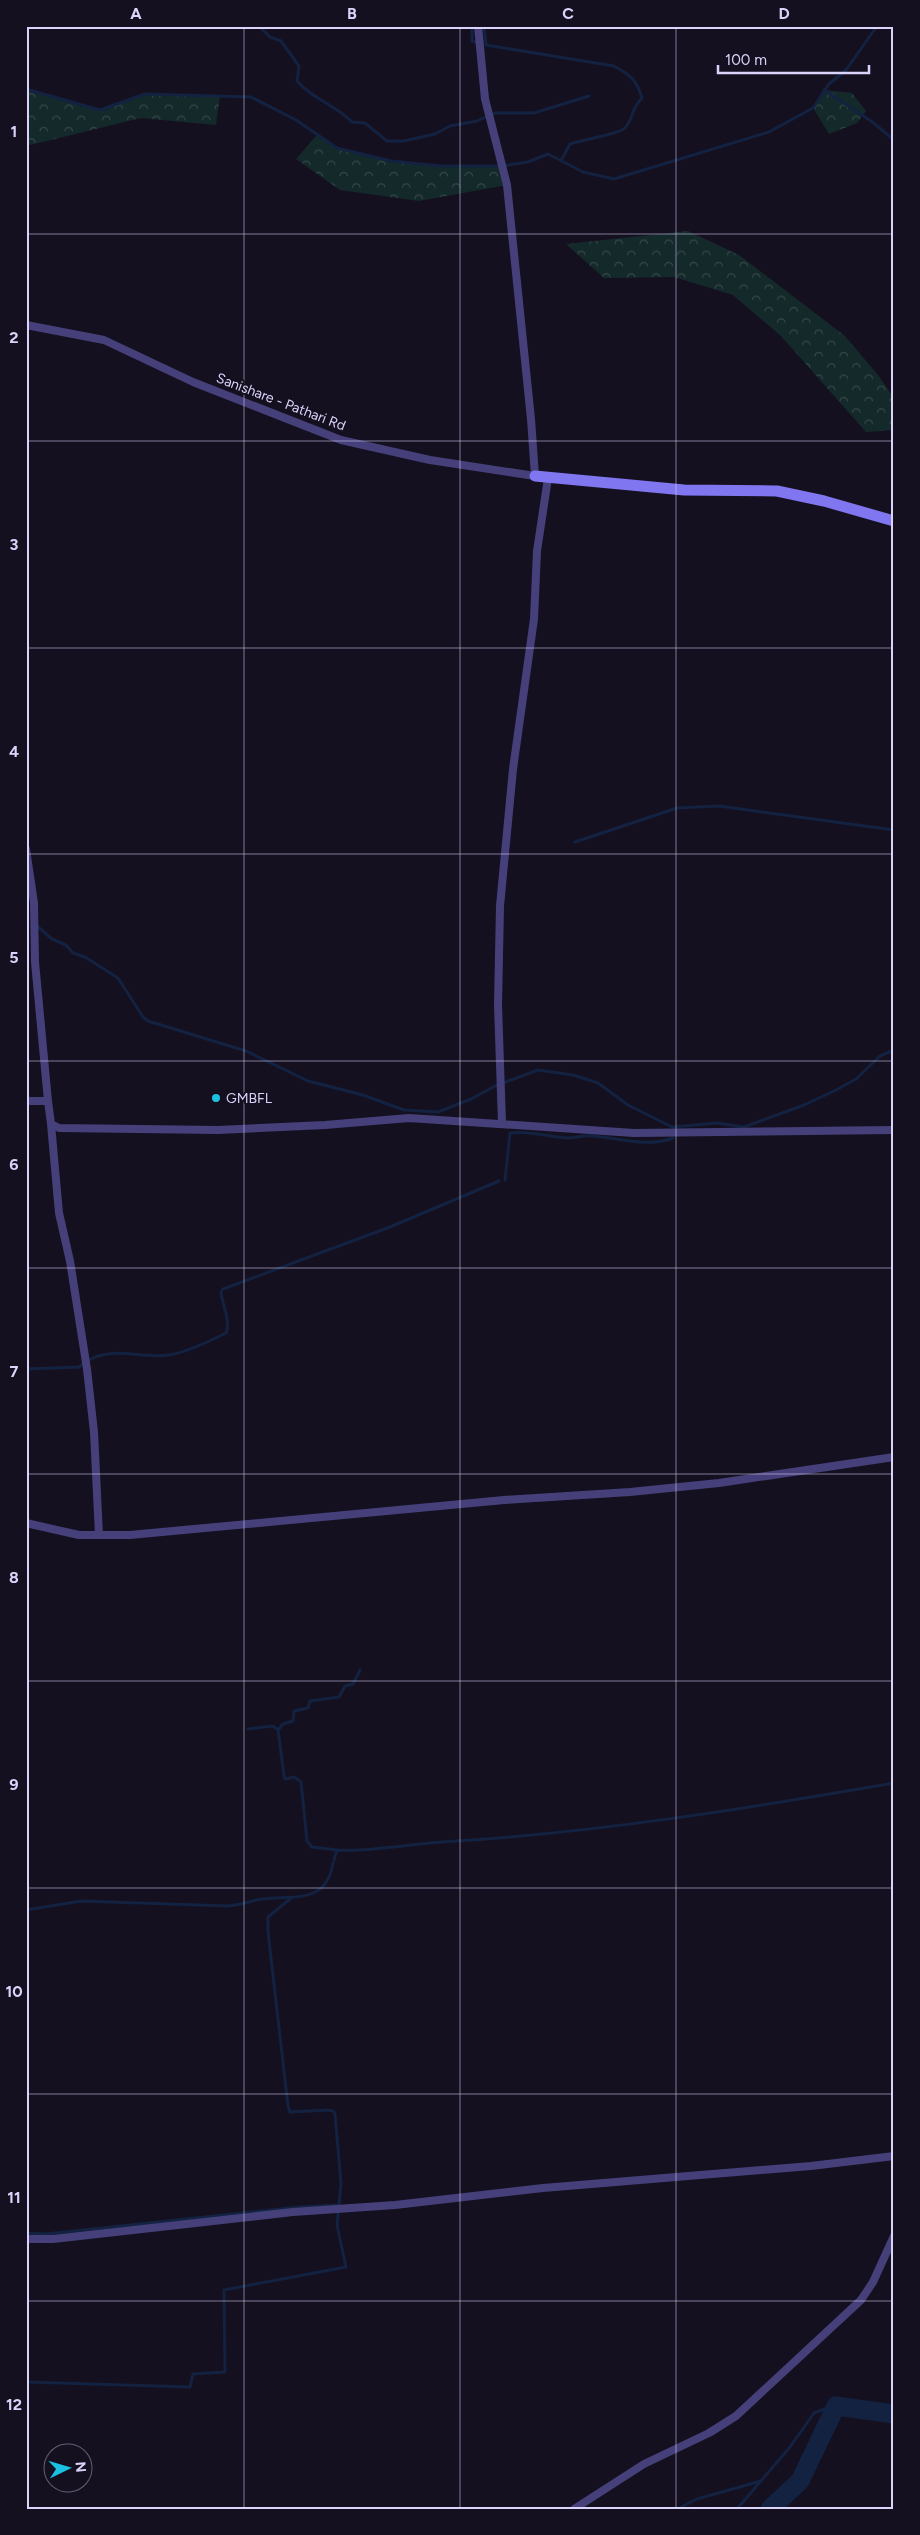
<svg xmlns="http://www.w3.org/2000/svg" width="920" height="2535" font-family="Figtree,sans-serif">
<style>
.forest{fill:url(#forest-crowns)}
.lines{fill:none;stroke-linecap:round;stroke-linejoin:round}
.stream{stroke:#132241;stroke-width:3}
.river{stroke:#132241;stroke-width:19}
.street{stroke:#46407a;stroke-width:8}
.secondary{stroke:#8076ef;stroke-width:11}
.grid{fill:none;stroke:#dbd4fa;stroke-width:1;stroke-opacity:0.55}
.poi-dot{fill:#1ac1e0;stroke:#141020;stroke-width:2}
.labels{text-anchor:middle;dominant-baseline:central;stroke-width:4;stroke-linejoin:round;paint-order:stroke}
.street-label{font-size:14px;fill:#dbd4fa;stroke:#141020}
.poi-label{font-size:14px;fill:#dbd4fa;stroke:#141020;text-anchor:start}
.neatline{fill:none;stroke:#dbd4fa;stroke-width:2}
.grid-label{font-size:16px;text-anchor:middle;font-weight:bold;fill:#dbd4fa}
</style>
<defs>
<pattern id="forest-crowns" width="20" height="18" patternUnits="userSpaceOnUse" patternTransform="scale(1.25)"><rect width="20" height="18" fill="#14292a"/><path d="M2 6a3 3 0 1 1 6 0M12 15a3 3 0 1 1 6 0" fill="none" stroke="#36474a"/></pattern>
</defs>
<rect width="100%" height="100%" fill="#141020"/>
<path class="forest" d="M26,89L100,110L145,94L220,96L216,125L141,118L26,146Z
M824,90L852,93L866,111L857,123L829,134L813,108Z
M317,135L337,148L391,161L441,166H502L507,185L419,201L340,190L296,159Z
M688,231L739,255L845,336L878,375L894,398V430L866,432L781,336L733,295L674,277L604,278L566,244Z"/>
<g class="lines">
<path class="stream" d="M259,26L270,37L281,41L299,66L297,81C312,99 336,105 352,122L365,123L387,141H404L435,134L450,126L477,121L495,113H534L589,96
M472,26V41L478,43
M484,26L486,45L614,66C630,75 637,80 642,98C631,109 634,117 625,128C620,134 581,140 570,144L561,161
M26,89L100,110L145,94L251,97L296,120L337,148L391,161L441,166H502L528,162L548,154L583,172L614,179L769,132L813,108L829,84L846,70L877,26
M824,90L871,121L894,140
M575,842L677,808L719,806L894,830
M37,926L52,939L66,945L73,953L85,957L118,978L143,1017L148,1021L246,1051L308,1081L363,1095L404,1110L438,1112L471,1099L497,1085
M503,1083L538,1070L573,1075L598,1083L628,1105L672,1127L717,1123L744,1127L804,1105L834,1091L856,1079L880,1056L894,1050
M505,1180L510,1133C529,1130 547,1137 567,1138C575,1138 584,1135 593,1136C618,1138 648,1148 673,1138
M89,1360C114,1346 142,1359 169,1355C186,1353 210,1341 226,1333C231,1320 222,1305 221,1292L223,1289L390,1227L499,1181
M26,1369L79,1367L83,1364
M248,1729L273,1726L278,1730
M337,1850L312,1847L307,1841L301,1782L294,1777L285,1779L284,1776L278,1730L283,1724L293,1721L294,1711L308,1708L310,1701L339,1697L345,1686L353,1684L360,1670
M334,1860L337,1850C373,1852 407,1844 443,1842C594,1833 744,1809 894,1783
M26,1910L81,1901L228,1906C240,1905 250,1901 262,1899C293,1895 326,1905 333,1863
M26,2233L46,2234L298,2207L340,2205
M26,2382L190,2387L193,2374L225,2372L224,2290L346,2267L337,2225L341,2183L335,2114L333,2111L328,2110L290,2112L288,2106L268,1932V1917L290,1899
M677,2509L697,2499L761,2481
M737,2509L790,2447L814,2413L833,2406"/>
<path class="river" d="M770,2509L800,2481L836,2406L894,2414"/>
<path class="street" d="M26,325L104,340L193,382L341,440L430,460L535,476L531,419L507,185L485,99L478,26
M26,849L34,903L35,962L48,1101L51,1124L59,1128L218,1130L325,1125L409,1118L634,1133L894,1130
M26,1101H48
M502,1123L498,1005L500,906L513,769L534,619L537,551L548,478
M51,1124L59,1213L70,1261L87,1369L94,1432L99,1535
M26,1523L79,1535H130L504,1500L630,1492L719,1483L894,1457
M26,2239H53L293,2212L395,2205L543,2188L811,2166L894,2156
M574,2509L644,2464L709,2433L736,2416L861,2300L873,2282L894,2236"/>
<path class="secondary" d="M535,476L684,490L777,491L824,501L894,521"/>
</g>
<path class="grid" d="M244,26V2509M460,26V2509M676,26V2509M26,234H894M26,441H894M26,648H894M26,854H894M26,1061H894M26,1268H894M26,1474H894M26,1681H894M26,1888H894M26,2094H894M26,2301H894"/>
<circle class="poi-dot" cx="216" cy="1098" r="5"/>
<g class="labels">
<g class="street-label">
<text transform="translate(281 402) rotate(21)">Sanishare - Pathari Rd</text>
</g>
<g class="poi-label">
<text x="226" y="1098">GMBFL</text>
</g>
</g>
<rect width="920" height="2535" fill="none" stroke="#141020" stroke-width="55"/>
<g transform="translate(68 2468) rotate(85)"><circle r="24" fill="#141020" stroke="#645e77"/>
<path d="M0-4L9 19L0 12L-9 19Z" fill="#1ac1e0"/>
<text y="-8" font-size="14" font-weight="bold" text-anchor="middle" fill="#dbd4fa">N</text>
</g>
<path d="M718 65v8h151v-8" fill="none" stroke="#dbd4fa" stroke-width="2.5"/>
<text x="725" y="65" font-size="15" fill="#dbd4fa" stroke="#141020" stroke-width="4" paint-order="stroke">100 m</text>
<rect x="28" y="28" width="864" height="2480" class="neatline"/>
<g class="grid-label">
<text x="136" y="19">A</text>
<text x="352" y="19">B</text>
<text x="568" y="19">C</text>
<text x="784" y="19">D</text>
<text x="14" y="137">1</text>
<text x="14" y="343">2</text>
<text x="14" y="550">3</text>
<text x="14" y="757">4</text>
<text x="14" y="963">5</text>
<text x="14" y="1170">6</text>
<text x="14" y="1377">7</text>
<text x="14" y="1583">8</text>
<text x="14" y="1790">9</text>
<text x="14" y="1997">10</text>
<text x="14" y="2203">11</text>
<text x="14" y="2410">12</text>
</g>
</svg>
